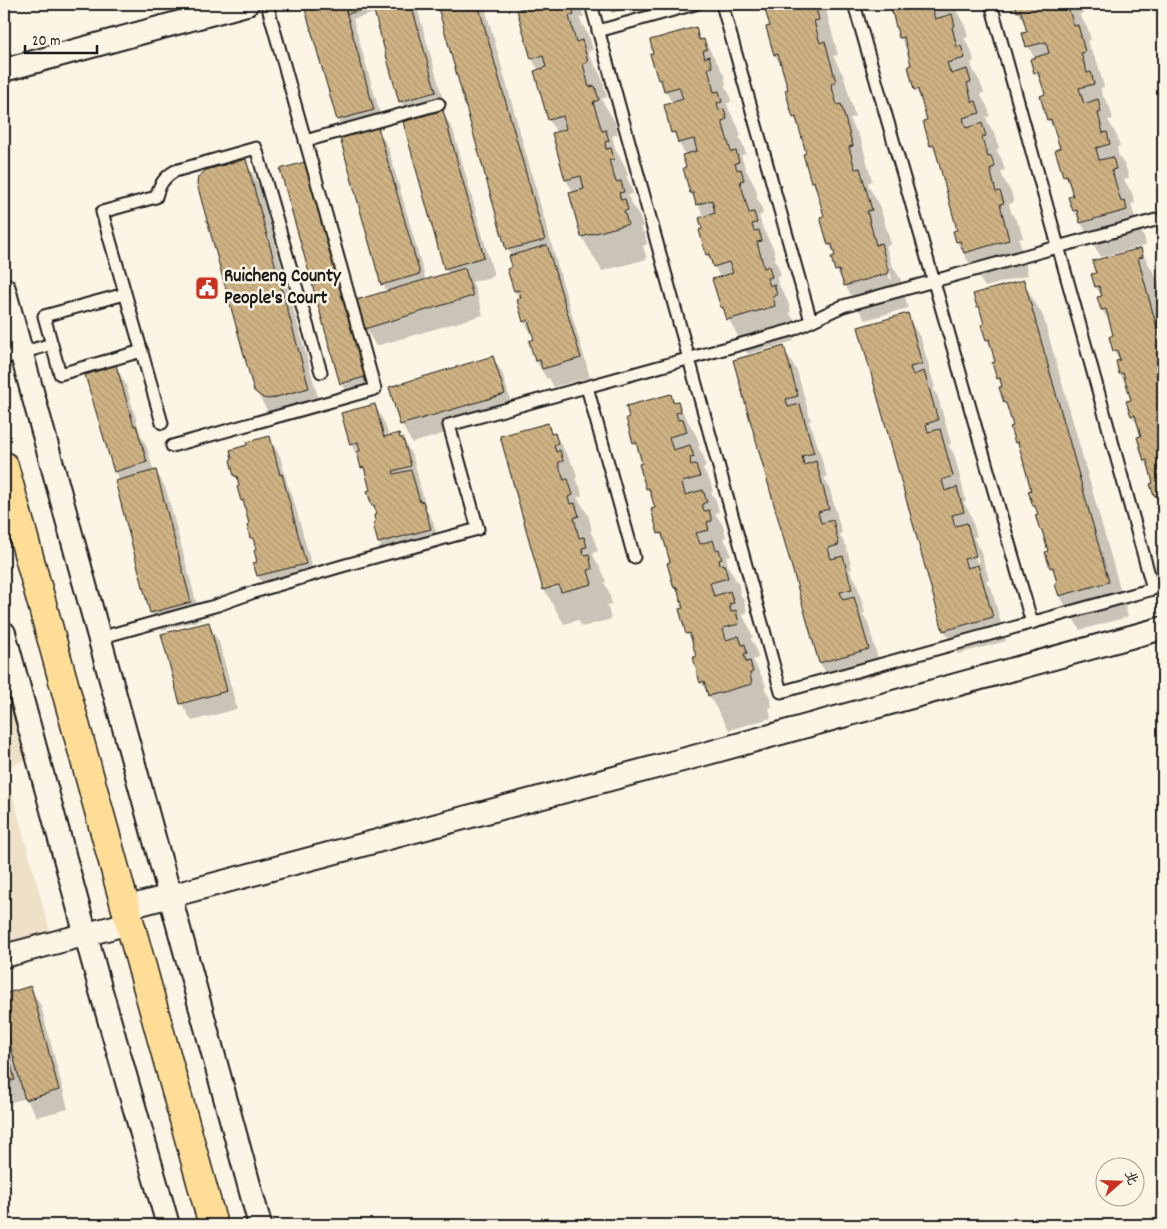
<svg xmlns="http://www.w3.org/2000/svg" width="1167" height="1229" font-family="Dekko,'LXGW WenKai TC',sans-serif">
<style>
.built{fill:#eee1c8}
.grass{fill:url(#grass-dots);stroke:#6e7854}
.shadow{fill:#0003;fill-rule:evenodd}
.building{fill:url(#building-back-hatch);stroke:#1c1c1c}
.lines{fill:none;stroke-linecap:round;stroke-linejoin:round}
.service-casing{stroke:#1c1c1c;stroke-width:15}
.minor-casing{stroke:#1c1c1c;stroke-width:26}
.primary-casing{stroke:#1c1c1c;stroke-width:31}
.service{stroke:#fcf5e5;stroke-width:11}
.minor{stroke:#fcf5e5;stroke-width:22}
.primary{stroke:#fedd96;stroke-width:28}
.labels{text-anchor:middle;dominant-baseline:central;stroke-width:5;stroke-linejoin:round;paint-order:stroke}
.poi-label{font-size:19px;font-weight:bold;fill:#1c1c1c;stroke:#fcf5e5;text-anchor:start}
</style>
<defs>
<pattern id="grass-dots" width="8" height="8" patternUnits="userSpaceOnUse" patternTransform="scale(1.25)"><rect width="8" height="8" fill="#c1d58b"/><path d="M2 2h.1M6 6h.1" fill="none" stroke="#a5b677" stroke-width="1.8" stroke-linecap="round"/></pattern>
<pattern id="building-back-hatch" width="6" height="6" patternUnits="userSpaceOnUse" patternTransform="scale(1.25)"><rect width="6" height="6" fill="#cfb384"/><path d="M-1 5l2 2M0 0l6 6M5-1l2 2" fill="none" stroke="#b19971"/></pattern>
</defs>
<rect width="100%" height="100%" fill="#fcf5e5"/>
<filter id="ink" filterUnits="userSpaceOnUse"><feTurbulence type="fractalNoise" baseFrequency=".02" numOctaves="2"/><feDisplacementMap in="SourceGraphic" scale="10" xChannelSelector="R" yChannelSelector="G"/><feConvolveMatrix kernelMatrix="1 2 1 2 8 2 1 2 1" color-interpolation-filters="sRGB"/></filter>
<g filter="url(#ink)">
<path class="built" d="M4,663L30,759L5,767L51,935L4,948Z"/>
<path class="grass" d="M609,4H642L612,12Z"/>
<path class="shadow" d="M329,4H416L446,110L442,111L453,130L494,276L472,282L475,288L483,315L376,346L366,328L387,292L383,284L347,137L338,120L307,10ZM375,13L401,102L411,121L445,268L449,274L426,281L388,147L378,130L384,128L353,19Z
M438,4H484L557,264L590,377L554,387L549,378L547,379L536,361L530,341L535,340L524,321L520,300L515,291L509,270L514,268L512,257L508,250Z
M519,4H579L581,8L584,17L579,18L590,39L593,50L588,51L589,55L601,76L607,97L601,99L615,122L618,134L612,136L616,151L625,166L628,176H626L630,184L633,194L628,195L630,200L640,218L643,226L640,227L645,235L647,244L643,246L647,259L602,271L582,237L574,193L566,180L553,134L557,133L549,120L539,71L532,59L522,10Z
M765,4H822L826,10L838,55L833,56L844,77L855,117L850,118L852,124L861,140L872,181L868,182L869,187L879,204L891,244L886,246L891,263L901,280L908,308L865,320L837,271L836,257L829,245L825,217L819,193L812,182L807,154L800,129L794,117L789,90L783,69L775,55L767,28L771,27ZM883,256H885L887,261L892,279H890Z
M896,4H959V5L955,6L957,12L965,26L968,37L964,38L971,50L974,61L971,62L972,68L980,82L984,93L980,94L987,106L990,116L986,117L988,123L996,137L999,148L996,149L1002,160L1005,170L1001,171L1003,178L1011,192L1014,202L1009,204L1011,212L1020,227L1023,238L1019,239L1028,275L985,287L978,276H977L957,242L959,231L939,159L931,145L928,121L924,104L915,89L913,66L909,53L900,37Z
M1016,4H1081L1083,13L1079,14L1088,29L1091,40L1087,41L1089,47L1097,61L1104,87L1100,88L1102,94L1110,108L1113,119L1108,120L1117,136L1120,146L1117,147L1118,154L1126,168L1129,178L1124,180L1132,193L1135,203L1131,204L1137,224L1144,237L1146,245L1101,257L1074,211L1070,198L1074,197L1072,190L1064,175L1061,149L1057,135L1048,119L1046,95L1044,87L1035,72V59L1028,46L1027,27L1018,11Z
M695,29L702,40H704L724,75L726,84L724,85L729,93L731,102L727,103L729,110L738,127L741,136L739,137L743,145L746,154L741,155L746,170L755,187L758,197H756L761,205L763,214L759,216L763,229L773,248L776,258H774L778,266L781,276L776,277L779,285L788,302L791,312H789L794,320L796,329L792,331L794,341L748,354L722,307L721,278L707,255L700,230H703L705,217L691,193L686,156L673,132V104L659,80L652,55Z
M245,160L259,185L322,412L283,423L278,422L270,415L255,390Z
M304,163L314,181L375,396L352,402L342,384Z
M1140,249L1160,284L1162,291L1157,293L1163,315V525L1160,520L1157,508L1161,507L1155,496V484L1152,473L1145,461L1141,431L1132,416L1128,402L1132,401L1129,390L1120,374L1117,362L1120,361L1114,351L1115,336L1112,325L1102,310L1099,298L1102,297L1096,287Z
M1023,282L1043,316L1128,617L1080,630L1060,596L1057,578L1051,567L1050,552L1046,540L1041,530L1039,515L1034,506L1032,491L1022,453L1016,442L1015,427L1011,413L1005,403L1003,388L998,378L997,363L993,351L987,340L983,325H986L983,314L978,306Z
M907,315L921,339L935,388L933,389L938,397L951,444L948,445L954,454L966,501L963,502L970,513L977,537H973L980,549L989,580L986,581L992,591L1006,641L958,654L944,630L859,328ZM973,549H975L979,562L977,563Z
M783,347L797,371L811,421H808L813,430L827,477L824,478L829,487L842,533L839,534L846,546L852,569L849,570L856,581L865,613L862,614L868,623L882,673L834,687L820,663L735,361Z
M493,357L503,375L514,413L412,443L402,425L390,387Z
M116,367L126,385L141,436L146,445L154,472L156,471L166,489L201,620L162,630L151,612L120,481L115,472Z
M670,395L675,403L677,402L697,437L700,446L698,447L703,455L706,467L702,468L710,481L713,491L711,492L716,500L719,512L715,513L723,526L726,537L723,538L728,546L731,555L726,557L728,565H727L739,585L740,594L744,600L747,613L742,614L749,627L753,638H750L755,646L758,658L753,660L764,681L766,687L764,688L770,697L772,707L769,708L771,718L729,730L701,682L698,657L695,646L687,633L682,601L675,588L668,564L672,563L667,547L660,534L653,510L656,509L654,501L647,489L644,464L641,454L634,442Z
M375,405L385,424L389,437L403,439L413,457L420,485H419L421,489L427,511L433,521L440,548L390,561L379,543L377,524L378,515L373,506L372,491L368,477L351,444Z
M547,424L553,435L555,434L575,469L577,478L575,479L580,487L582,496L577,497L588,515L592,530L590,531L594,539L598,551L593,553L594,557L603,573L606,582H604L608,590L612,604L607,605L611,619L582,627L578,620L564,624L544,589ZM565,583L566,585L551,589V586Z
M269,437L280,456L288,486L292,494L316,582L269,594L258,576L255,564L258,563L257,550L252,538L251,525L246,508L242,501L240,483L235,476Z
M208,623L219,642L237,709L192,721L181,703Z
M30,988L41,1006L68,1109L37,1117L26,1098L4,1104V1022L6,1024L4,1016V995Z"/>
<path class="building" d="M324,4H344L374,110L337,120L305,9Z
M344,4H372L373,7L347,14Z
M372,4H411L436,92L399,102Z
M437,4H478L545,240L506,250Z
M531,4H571L574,15L569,16L576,42L582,40L588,62L583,64L589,87L595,86L599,100L593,102L602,131L606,130L609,141L605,142L606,149L611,148L614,159L609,160L616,182L621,181L624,192L619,193L621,200L625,199L628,210L624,211L628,224L581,237L569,193L584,189L581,176L565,180L552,133L566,129L563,116L548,120L534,71L546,67L543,56L531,59L517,10L532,6Z
M763,4H815L819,20L814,21L820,43L825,41L836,82L831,84L837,105L841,104L853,146L849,147L855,169L860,168L872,210L867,211L876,245L881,243L889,273L844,286L839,270L835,271L831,257L835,256L832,244L828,245L820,217L824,216L814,181L811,182L803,154L806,153L796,117L793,118L785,90L788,89L778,54L774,55L766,27L770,26Z
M894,4H943L932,7L935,19L952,14L955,26L952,27L957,47L961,46L965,58L947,63L951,74L967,69L971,82L967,83L972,102L976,101L980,113L963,118L966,128L982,123L986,136L982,137L988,157L991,156L995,167L990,169L996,192L1000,191L1004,203L1000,204L1009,240L964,253L960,241L956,242L953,231L957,230L934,145L930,146L923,121L927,120L918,89L914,90L908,66L911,65L904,37L899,38L891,8L895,7Z
M1014,4H1072V5L1068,7L1074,26L1078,25L1085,52L1081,53L1087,73L1091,72L1094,84L1079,88L1084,104L1098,99L1101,112L1098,113L1103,133L1107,132L1110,144L1096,148L1099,160L1113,157L1116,169L1112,170L1121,202L1125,201L1127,210L1080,223L1077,210L1073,211L1068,197L1073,196L1067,175L1063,176L1055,150L1060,148L1051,119L1047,120L1040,96L1045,94L1038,72L1034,73L1030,59L1049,53L1046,42L1026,47L1022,33L1027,32L1021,11L1017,12Z
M696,27L699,40L704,39L707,49L703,51L705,58L709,56L712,67L708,68L714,92L719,91L722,102L717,103L719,110L724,109L727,119L722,121L731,152L736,151L739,162L735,163L737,170L741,169L744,180L740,181L749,213L754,212L757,223L752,224L754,231L759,230L762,241L757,242L764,268L769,266L772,277L767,278L770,286L774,284L777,295L773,296L775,306L727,320L723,307L721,308L712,279L733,273L729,262L713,267L709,254L706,255L699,230L702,229L699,218L715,213L712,200L696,205L693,193H690L683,168L686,167L682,155L697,151L694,139L678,143L675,132L671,133L664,105L683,99L679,87L664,91L661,79L658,80L650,54L653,53L650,40Z
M443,110L484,257L444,269L403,122Z
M378,127L420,274L381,285L340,138Z
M246,159L309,388L269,399L263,398L254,391L197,184L198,177L206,170Z
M305,162L365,377L340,384L280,169Z
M547,245L581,358L542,369L540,360L535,361L529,341L534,339L528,320L523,322L517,300L521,298L519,290L514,291L507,269L512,267L509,256Z
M1141,248L1143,257L1138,258L1163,350V519L1159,520L1156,507L1160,506L1157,495L1154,496L1150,484L1153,483L1147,460L1144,461L1137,437L1141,436L1135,415L1131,416L1126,401L1131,400L1123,373L1119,374L1116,361L1120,360L1117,350L1113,351L1109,337L1113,335L1106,309L1101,310L1097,297L1102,296L1099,286L1095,287L1091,274L1096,273L1092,261Z
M465,268L473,296L364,329L356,300Z
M1024,280L1109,582L1059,596L1055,584L1057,583L1053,567L1050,568L1045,552L1048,551L1042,530H1040L1035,515L1038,514L1035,506H1033L1028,491L1031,490L1018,442L1015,443L1010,427L1013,426L1006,403H1004L999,387H1002L1000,378L997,379L992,363L995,362L989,339L986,340L981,325L984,324L979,306L977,307L973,294Z
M908,313L922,364L910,367L913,375L924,371L938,420L926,424L928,432L940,429L953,476L942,480L945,491L957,487L964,512L952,515L955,526L967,523L976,556L964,559L967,568L978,565L993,617L943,631L858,327Z
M784,346L798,396L786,399L788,407L800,404L814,453L802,456L804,465L816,461L829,509L818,512L821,523L833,520L839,545L828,548L831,559L843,556L852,589L840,592L843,600L854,597L869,649L819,663L733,360Z
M493,356L505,394L400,425L389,387Z
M116,365L134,426L136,425L147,462L114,472L85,375Z
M671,394L673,402L678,401L681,412L676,413L678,420L683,419L687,432L669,437L673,450L690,445L694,457L690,458L691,465L696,464L700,477L682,482L685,495L703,490L707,502L702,504L704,511L709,510L712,521L707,522L709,530L696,533L700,544L713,540L716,550L719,549L722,559L719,560L720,565L724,564L728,578L710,583L714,596L730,591L734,603L729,604L731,612L736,610L739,624L723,628L726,640L739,636L742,645L745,644L747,653L744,654L746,662L750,661L753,672L750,673L752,684L708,696L704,681L700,683L693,657H696L690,633L686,634L679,609L683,608L677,587L674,588L667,563L670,562L662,533L658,534L651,509L655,508L649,488L646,489L639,464L642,463L636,442L633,443L626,418L629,417L626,406Z
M375,404L384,437L399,433L400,438H403L411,466L393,471L394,474L411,470L420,502L423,501L431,529L378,543L373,524L375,523L374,515L377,514L374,505L372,506L367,491L370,490L364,467L361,468L357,452L360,451L358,442L350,445L341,413Z
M548,423L551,434L555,433L558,443L554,445L556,452L560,450L563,461L558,463L564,480L568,479L573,495L568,497L570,504L575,503L579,516L574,518L579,538L584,537L587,547L582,548L584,555L589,554L592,569L588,570L592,584L561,592L559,585L543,590L500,436Z
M270,436L280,475L282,474L306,564L257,576L253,563L257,562L254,550L256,549L253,538H250L247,525L249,524L243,500L241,501L237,487L239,486L237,476H234L230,460L232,459L230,450L247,445V442Z
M156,470L191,602L150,613L115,481Z
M209,622L227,691L180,704L161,634Z
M31,986L59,1090L25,1100L4,1021V994Z
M4,1037L15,1080L4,1083Z"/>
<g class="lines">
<g class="service-casing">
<path id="service" d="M591,4L781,692L1153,589L1163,582
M722,4L811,321
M854,4L1032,623
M991,4L1153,589
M598,31L695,4
M305,141L439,104
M125,294L44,316L60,374L142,351
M4,358L52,344
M587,387L634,557
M162,423L102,212L156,197C159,185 164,177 175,171L256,148L321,372
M172,446L375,389L267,4
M99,638L218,605L254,592L342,566L478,529L449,425L792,330L843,306L1163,218"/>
</g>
<g class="minor-casing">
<path id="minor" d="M4,70L247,4
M4,289L260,1225
M4,633L101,991L168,1225
M125,908L701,755L1163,628
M4,956L129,923"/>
</g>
<g class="primary-casing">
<path id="primary" d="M4,466L213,1225"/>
</g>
<use href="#service" class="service"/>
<use href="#minor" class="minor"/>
<use href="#primary" class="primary"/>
</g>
</g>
<defs>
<g id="civic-square" transform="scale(1.25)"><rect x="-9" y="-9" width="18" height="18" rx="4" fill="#c8321e" stroke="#fcf5e5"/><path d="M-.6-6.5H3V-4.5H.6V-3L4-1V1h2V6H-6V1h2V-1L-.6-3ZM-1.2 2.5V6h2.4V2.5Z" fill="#fff"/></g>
</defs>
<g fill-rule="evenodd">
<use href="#civic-square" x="207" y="288"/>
</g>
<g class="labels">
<g class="poi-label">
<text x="224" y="277">Ruicheng County<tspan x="224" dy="22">People's Court</tspan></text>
</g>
</g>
<rect width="1167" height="1229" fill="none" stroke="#fcf5e5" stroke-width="20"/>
<rect x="10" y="10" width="1147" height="1209" fill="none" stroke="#1c1c1c" stroke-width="2" filter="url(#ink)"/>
<g transform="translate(1120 1182) rotate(70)"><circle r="24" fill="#fcf5e5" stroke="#a29e95"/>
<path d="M0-4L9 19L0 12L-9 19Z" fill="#c8321e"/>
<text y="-8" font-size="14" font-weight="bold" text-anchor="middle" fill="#1c1c1c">北</text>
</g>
<path d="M25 45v8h72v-8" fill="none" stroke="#1c1c1c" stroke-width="2.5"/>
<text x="32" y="45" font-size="15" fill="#1c1c1c" stroke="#fcf5e5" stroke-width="4" paint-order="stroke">20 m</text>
</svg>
